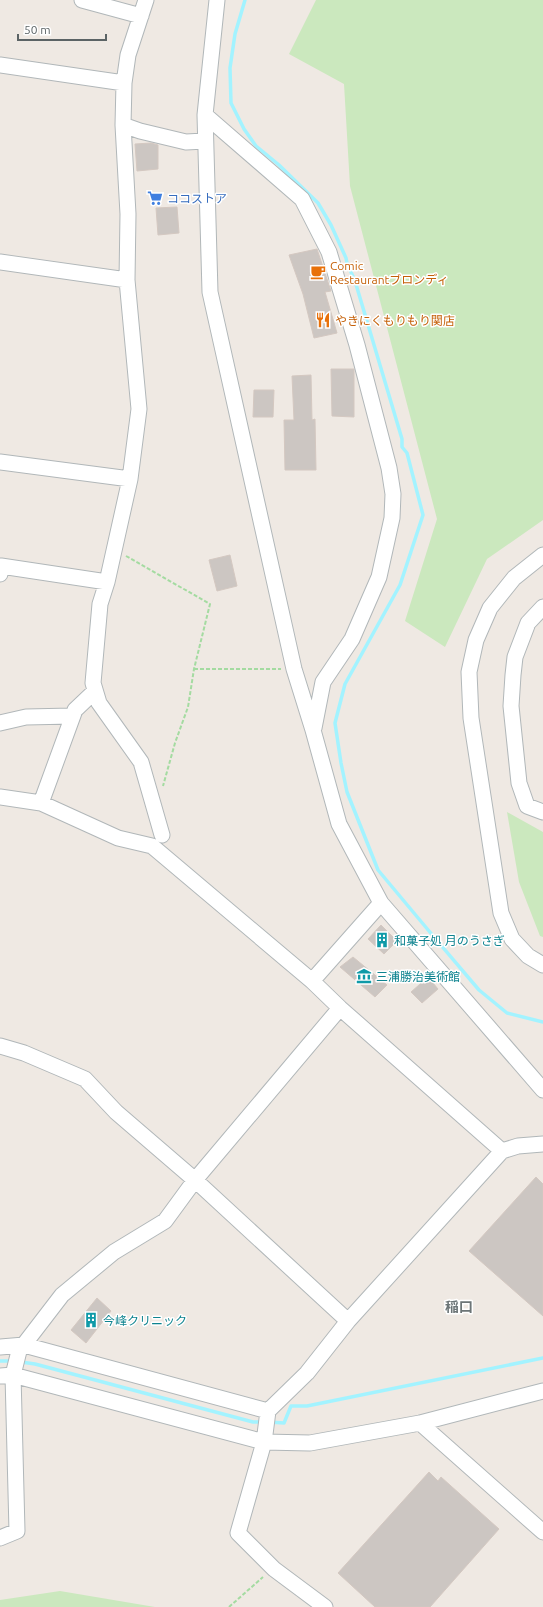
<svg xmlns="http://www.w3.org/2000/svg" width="543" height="1607" font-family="Ubuntu,'Noto Sans JP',sans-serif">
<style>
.green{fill:#cbe8be}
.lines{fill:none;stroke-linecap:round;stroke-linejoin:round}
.stream{stroke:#a3f3ff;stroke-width:3.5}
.building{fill:#ccc6c2;stroke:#d4c8c1}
.minor-casing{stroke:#b1b7b9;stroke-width:17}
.path{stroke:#a4dba1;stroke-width:2;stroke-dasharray:4 2;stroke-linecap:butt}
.minor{stroke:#fff;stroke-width:15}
.labels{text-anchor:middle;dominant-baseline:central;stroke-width:3;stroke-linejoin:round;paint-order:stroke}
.shop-label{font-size:12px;fill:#366cbe;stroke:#fff;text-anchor:start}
.food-label{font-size:12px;fill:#c56008;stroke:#fff;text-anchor:start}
.culture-label{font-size:12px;fill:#0d838f;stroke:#fff;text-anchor:start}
.quarter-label{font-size:14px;font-weight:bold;fill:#6c7577;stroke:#fff}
</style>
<rect width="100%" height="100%" fill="#efe9e3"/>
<path class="green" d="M316,0H543V520L487,559L445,647L405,621L437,519L350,186L344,84L289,54Z
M507,812L543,832V937L540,936L519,882Z
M60,1591L155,1607H0V1600Z"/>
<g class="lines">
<path class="stream" d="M245,0L235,34L230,68L231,103L244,129L256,146L279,165L318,203L331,225L346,258L347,263L355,281L402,439V447L407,453L423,515L400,585L345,684L335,723L341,763L347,792L378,870L434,937L479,990L507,1013L543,1022
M0,1361H13
M21,1362L35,1364L253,1422H263
M269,1422L284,1423L291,1406H307L543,1358"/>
</g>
<path class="building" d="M151,143L158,145V169L137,171L135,144Z
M177,207L179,233L158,235L156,208Z
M317,249L331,291L325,292L337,333L314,338L303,294L289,255Z
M331,369H354V417L332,416Z
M311,375L312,420L315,419L316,470H285L284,420H294L292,376Z
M254,390H274L273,417H253Z
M230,555L237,586L217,591L209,560Z
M381,925L397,941L384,954L368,939Z
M353,957L387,985L375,997L340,967Z
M428,977L438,989L422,1003L411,992Z
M536,1177L543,1184V1316L469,1251Z
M97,1298L111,1311L86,1343L71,1330Z
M429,1472L438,1481L441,1477L499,1529L430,1607H375L338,1573Z"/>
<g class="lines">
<g class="minor-casing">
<path id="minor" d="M82,0L141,16
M146,0L128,55L124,83L123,125L128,214L127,280L139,409L130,479L107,582L100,604L93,683L99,703L141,762L162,835
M217,0L205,115L210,292L294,669L313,730L339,824L381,903L543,1090
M0,65L124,83
M205,115L302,199L329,252L357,345L389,468L393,494L392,518L379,577L352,639L323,682L314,728
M123,125L140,131L186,142L205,141
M0,262L127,280
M0,462L130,479
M543,555L514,578L490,608L476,640L469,672L471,718L501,913L512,939L528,956L543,965
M0,574L1,566L107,582
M543,607L528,623L515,657L513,675L511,706L519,783L527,806L543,812
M0,723L26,717L72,716
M0,797L41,803L118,838L152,846L312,981L340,1008L502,1151
M41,803L75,710L95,691
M312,981L381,903
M0,1046L24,1053L85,1079L116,1112L195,1180L348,1321
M0,1347L24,1345L268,1411
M0,1376L13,1375L264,1442L310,1443L420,1423L543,1391
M420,1423L543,1532
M0,1538L17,1531L13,1375L19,1351L62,1295L114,1252L165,1221L195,1180L340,1008
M325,1607L274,1569L238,1533L264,1442L268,1411L307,1373L348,1321L502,1151L518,1146L543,1144"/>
</g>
<path class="path" d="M126,556L210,604L194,669L188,707L175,743L163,786
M194,669H281
M229,1607L263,1577"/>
<use href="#minor" class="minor"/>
</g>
<defs>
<g id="supermarket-bare" transform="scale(1.2)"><path d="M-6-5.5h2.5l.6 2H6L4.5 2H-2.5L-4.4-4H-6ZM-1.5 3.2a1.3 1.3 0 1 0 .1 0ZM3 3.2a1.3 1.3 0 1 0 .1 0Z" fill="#3f7fe0" stroke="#fff" stroke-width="2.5" paint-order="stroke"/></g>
<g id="cafe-bare" transform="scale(1.2)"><path d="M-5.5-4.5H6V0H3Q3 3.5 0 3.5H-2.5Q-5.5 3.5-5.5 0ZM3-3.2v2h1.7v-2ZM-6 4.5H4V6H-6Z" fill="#e8710a" stroke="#fff" stroke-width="2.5" paint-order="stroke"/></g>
<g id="restaurant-bare" transform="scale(1.2)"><path d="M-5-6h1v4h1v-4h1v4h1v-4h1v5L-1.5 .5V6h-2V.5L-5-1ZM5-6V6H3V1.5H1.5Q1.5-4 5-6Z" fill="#e8710a" stroke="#fff" stroke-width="2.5" paint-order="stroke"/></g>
<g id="building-bare" transform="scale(1.2)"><path d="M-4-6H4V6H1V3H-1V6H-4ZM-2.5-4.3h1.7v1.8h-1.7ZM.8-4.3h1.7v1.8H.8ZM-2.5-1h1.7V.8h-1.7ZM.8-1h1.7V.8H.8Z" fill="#0f9aa8" stroke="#fff" stroke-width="2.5" paint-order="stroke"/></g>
<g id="museum-bare" transform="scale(1.2)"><path d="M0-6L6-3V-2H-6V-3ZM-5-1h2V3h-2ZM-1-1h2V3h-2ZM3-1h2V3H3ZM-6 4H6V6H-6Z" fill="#0f9aa8" stroke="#fff" stroke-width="2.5" paint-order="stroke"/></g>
</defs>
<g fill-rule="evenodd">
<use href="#supermarket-bare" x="155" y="198"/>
<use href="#cafe-bare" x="318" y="272"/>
<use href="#restaurant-bare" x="323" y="320"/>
<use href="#building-bare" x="382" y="940"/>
<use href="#museum-bare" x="364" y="976"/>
<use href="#building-bare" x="91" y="1320"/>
</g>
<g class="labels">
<g class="shop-label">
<text x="167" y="198">ココストア</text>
</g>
<g class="food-label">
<text x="330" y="265">Comic<tspan x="330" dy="14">Restaurantブロンディ</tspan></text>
<text x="335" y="320">やきにくもりもり関店</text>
</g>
<g class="culture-label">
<text x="394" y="940">和菓子処 月のうさぎ</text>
<text x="376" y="976">三浦勝治美術館</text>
<text x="103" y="1320">今峰クリニック</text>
</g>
<g class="quarter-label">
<text x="459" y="1307">稲口</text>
</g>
</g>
<path d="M18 34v6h88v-6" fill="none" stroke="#5b6365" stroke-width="2"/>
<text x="24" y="34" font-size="12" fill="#5b6365" stroke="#ffffff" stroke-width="3" paint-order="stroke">50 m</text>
</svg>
